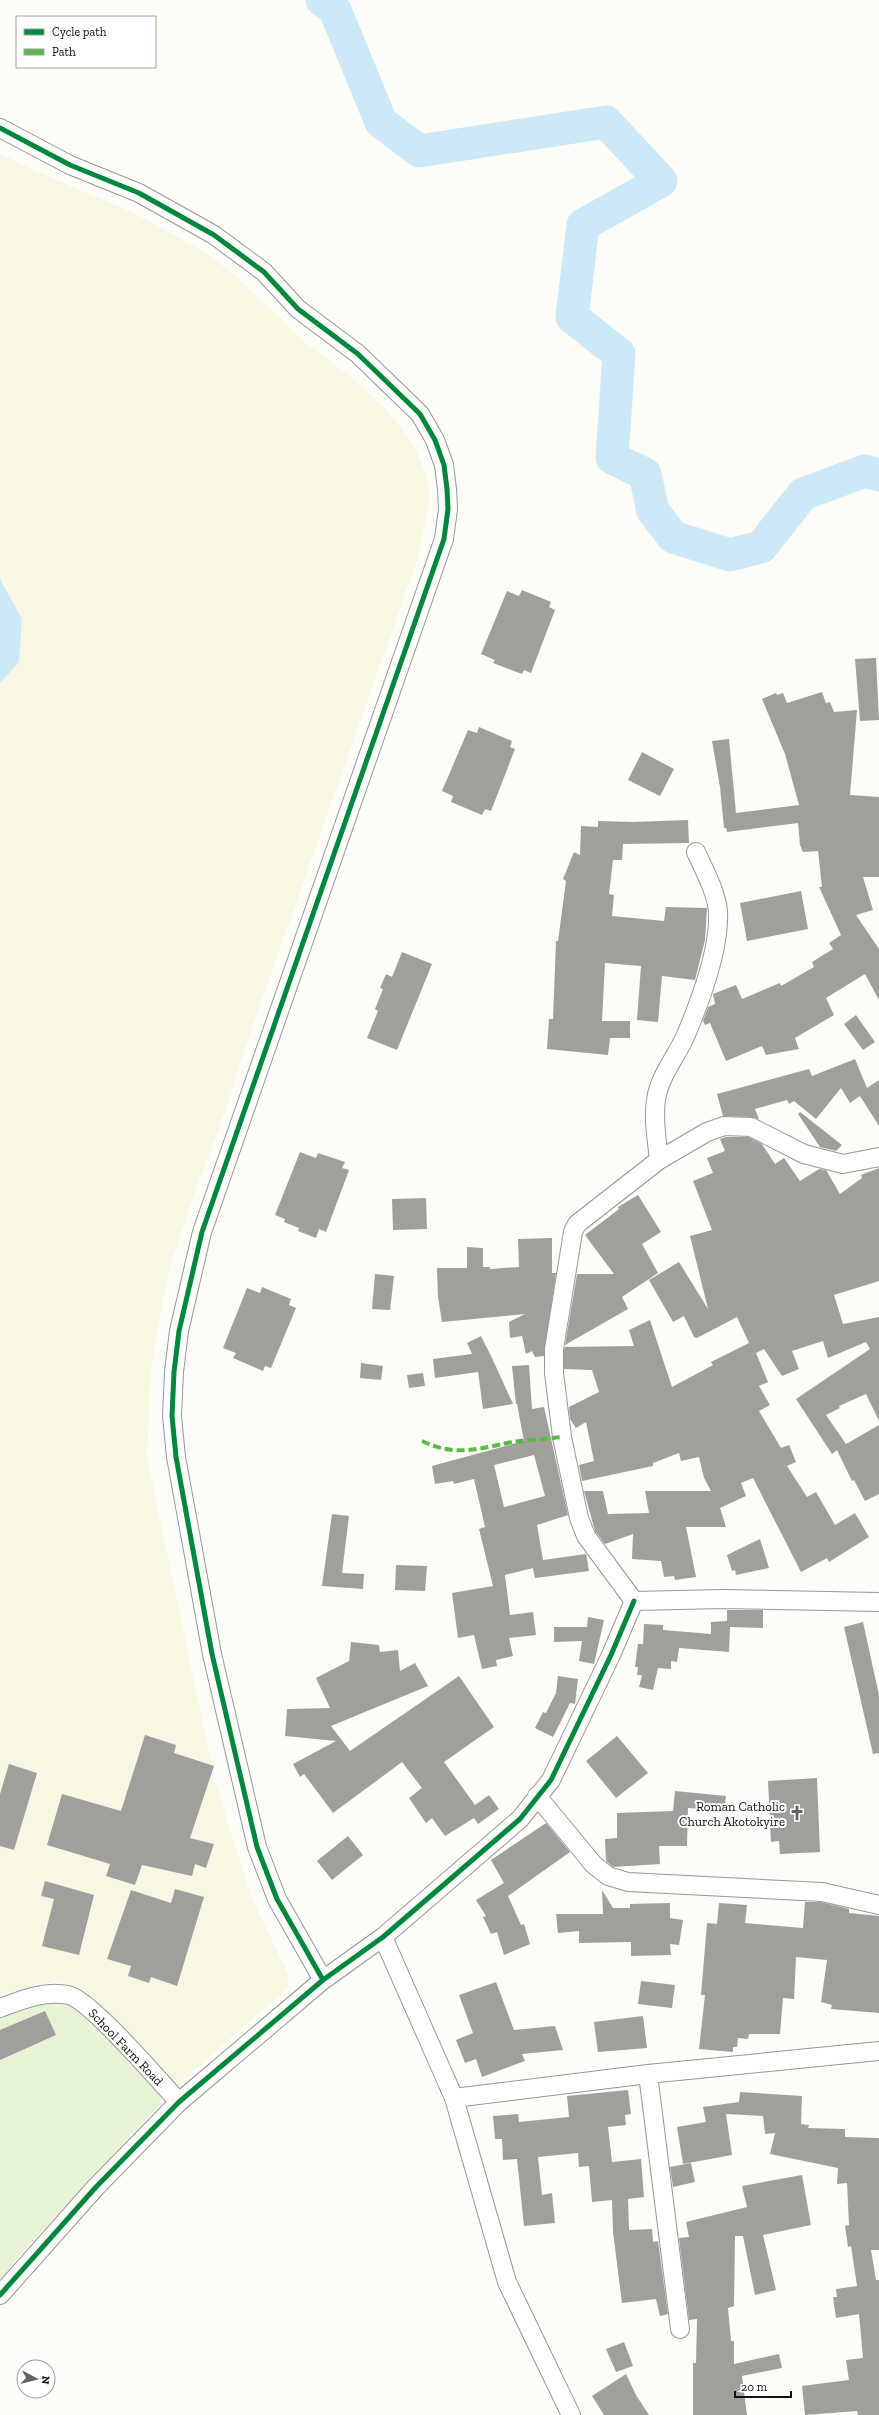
<svg xmlns="http://www.w3.org/2000/svg" width="879" height="2415" font-family="'Zilla Slab',serif">
<style>
.farmland{fill:#f9f7e4}
.green{fill:#e7f3d7}
.water{fill:#cde8f7}
.lines{fill:none;stroke-linecap:round;stroke-linejoin:round}
.river{stroke:#cde8f7;stroke-width:33}
.building{fill:#a19f9c;fill-rule:evenodd}
.minor-casing{stroke:#979795;stroke-width:20}
.minor{stroke:#fffffe;stroke-width:18}
.quiet{stroke:#58b947;stroke-width:4;stroke-dasharray:8 4;stroke-linecap:butt}
.cycleway-casing{stroke:#fff;stroke-width:8}
.cycleway{stroke:#00873e;stroke-width:5}
.labels{text-anchor:middle;dominant-baseline:central;stroke-width:4;stroke-linejoin:round;paint-order:stroke}
.poi-label{font-size:13px;fill:#111;stroke:#fff;text-anchor:end}
.street-label{font-size:13px;fill:#111;stroke:#fff}
</style>
<rect width="100%" height="100%" fill="#fdfcf7"/>
<path class="farmland" d="M0,153L31,169L134,213L196,247L232,272L302,340L350,376L387,410L414,445L426,475L430,496L418,558L240,1062L229,1101L191,1203L168,1274L151,1369L147,1457L215,1781L251,1896L288,1974L289,1987L166,2095L89,2004L58,1981L0,1995V683L19,662L7,588L0,579Z"/>
<path class="green" d="M42,2001L74,2007L149,2078L162,2102L19,2256L0,2281V2014Z"/>
<path class="water" d="M0,579L22,619L19,662L0,683Z"/>
<g class="lines">
<path class="river" d="M322,0L335,10L381,122L419,151L606,122L661,181L583,225L572,317L619,354L612,458L645,474L653,511L673,537L730,555L761,547L803,494L865,471L879,475"/>
</g>
<path class="building" d="M522,590L551,602L549,607L555,610L531,673L524,670L522,674L493,663L495,660L481,654L507,591L519,596Z
M876,658L879,720L860,721L855,659Z
M822,692L826,703L830,702L834,712L857,710L850,795L879,797V877H863L873,910L856,915L879,949V1000L865,974L826,998L834,1015L795,1038L799,1049L766,1055L762,1046L726,1061L710,1023L705,1025L703,1021L708,1007L715,1004L713,994L736,985L742,999L780,983L781,986L814,967L812,962L833,949L829,943L841,935L819,887H822L818,851L803,852L800,845L798,823L727,832L726,828H724L720,787L712,741L729,739L736,813L799,805L785,754L762,699L776,693L777,695L783,693L787,703Z
M479,727L512,741L510,747L515,749L491,811L485,809L482,815L451,802L453,796L442,791L468,730L477,733Z
M642,752L674,769L660,796L628,780Z
M688,820L689,843L623,844L622,860H613L609,894L614,895L612,916L664,921L666,907L707,908L705,940L695,980L662,976L658,1022L637,1020L641,966L605,963L602,1021H630V1038H610L608,1055L547,1049L549,1019H553L556,941H558L566,881L563,879L574,852L580,855L581,826L598,827V821L633,822Z
M801,891L808,929L747,941L740,903Z
M402,952L432,964L397,1050L367,1038L378,1011L375,1009L383,989L380,988L386,974L392,977Z
M856,1015L875,1042L863,1050L844,1024Z
M855,1059L867,1088L879,1080V1126L860,1096L850,1103L841,1088L816,1119L794,1101L789,1104L787,1100L755,1109L759,1119L751,1117L723,1116L717,1094L809,1069L812,1076Z
M800,1112L842,1145L836,1151L820,1147L798,1114Z
M726,1137H748L762,1144L775,1164L784,1158L800,1181L819,1169L826,1170L840,1194L862,1178L861,1175L879,1168V1281L834,1295L843,1324L879,1317V1421L866,1394L839,1406L840,1408L826,1415L846,1444L879,1425V1494L865,1501L854,1480L852,1481L837,1450L832,1454L796,1399L870,1349L866,1342L828,1358L823,1341L792,1351L799,1369L782,1376L764,1349L756,1353L768,1382L759,1386L770,1405L759,1411L781,1448L789,1445L796,1462L787,1466L807,1497L816,1492L835,1525L855,1513L869,1537L829,1562L827,1558L801,1572L753,1478L741,1483L746,1496L720,1508L726,1527H686L696,1577L675,1580L674,1576L664,1577L661,1561L632,1559L633,1534L605,1544L595,1531L584,1491H603L608,1514L649,1513L645,1491H711L704,1478L699,1457L681,1461L679,1453L653,1463V1466L582,1481L579,1465L594,1461L586,1422L576,1428L570,1419L569,1407L599,1392L592,1370L564,1369V1350L565,1347L634,1346L629,1330L650,1320L672,1387L713,1365L711,1362L749,1343L737,1317L697,1338L694,1337L684,1316L673,1322L649,1280L679,1262L708,1309L690,1236L712,1230L693,1181L713,1173L707,1158L725,1151L720,1139Z
M300,1152L316,1158L318,1153L345,1162L342,1168L349,1170L326,1232L319,1229L316,1238L298,1231L299,1228L284,1222L285,1219L275,1215Z
M638,1195L661,1232L642,1244L658,1273L622,1297L628,1309L565,1345L577,1274H614L585,1235L619,1209L618,1207Z
M426,1198L427,1229L393,1230L392,1199Z
M552,1238V1273H556L544,1356L535,1357L532,1351L526,1354L522,1336L510,1338L509,1322L525,1314L442,1322L438,1297L437,1268H467V1247L483,1248V1267H490V1269L519,1267L518,1239Z
M375,1274L394,1276L390,1310L372,1309Z
M262,1287L291,1299L289,1305L296,1308L271,1368L265,1366L263,1371L233,1358L236,1353L223,1348L247,1288L260,1293Z
M481,1336L492,1358L513,1404L483,1409L478,1372L435,1378L433,1359L472,1354L467,1343Z
M361,1363L383,1366L381,1380L360,1378Z
M529,1365L532,1409L544,1407L568,1515L537,1525L543,1560L586,1554L589,1571L535,1578L533,1568L505,1575L510,1615L533,1612L536,1635L509,1638L513,1656L496,1660L497,1666L482,1669L474,1635L458,1638L452,1593L493,1586L479,1529L485,1527L474,1479L454,1484L453,1481L435,1484L432,1466L524,1441L517,1404H516L512,1366ZM534,1455L545,1496L504,1507L494,1465Z
M423,1373L425,1386L409,1388L407,1375Z
M332,1514L349,1516L342,1573L364,1574L363,1589L322,1586Z
M760,1539L769,1568L736,1575L735,1570L732,1571L727,1555Z
M396,1565L427,1566L425,1591L395,1590Z
M727,1610H763V1628L730,1627L729,1652L679,1648L677,1662L671,1661V1669L658,1668L653,1690L639,1687L642,1675H637L638,1667H635L638,1644H643L644,1624L663,1625V1630L711,1634V1622L727,1621Z
M588,1617L604,1620L594,1664L579,1661L582,1641L554,1642V1627H587Z
M863,1622L879,1695V1753L873,1754L844,1627Z
M351,1642L379,1645L380,1652L398,1650L400,1671L415,1663L428,1686L331,1726L350,1751L459,1676L494,1727L444,1762L475,1805L489,1795L499,1809L478,1824L474,1818L445,1836L432,1818L426,1823L409,1798L422,1788L402,1762L333,1813L304,1774L300,1777L293,1764L336,1741L285,1736L287,1709L330,1708L316,1678L349,1661Z
M558,1676L578,1679L575,1704L570,1703L553,1737L535,1728L543,1712L546,1713L556,1693Z
M145,1735L176,1745L174,1753L214,1766L190,1838L214,1844L206,1868L195,1864L192,1876L142,1865L135,1885L106,1876L110,1864L47,1845L62,1794L121,1811Z
M617,1736L648,1773L616,1798L586,1761Z
M9,1764L37,1773L14,1850L0,1846V1794Z
M817,1778L820,1852L780,1854L779,1841L771,1842L768,1781Z
M675,1791L726,1796L724,1811L688,1808L687,1846H659L660,1864L613,1867L606,1861L605,1839L617,1838V1813L673,1811Z
M546,1823L570,1852L508,1896L521,1925L524,1924L530,1944L504,1955L497,1932L491,1934L483,1917L486,1916L476,1900L504,1883L491,1860Z
M348,1836L363,1855L332,1880L317,1861Z
M45,1881L94,1895L79,1955L42,1946L54,1899L41,1896Z
M175,1889L204,1897L177,1986L151,1977L149,1983L128,1976L131,1966L107,1959L131,1890L171,1903Z
M602,1890L613,1908H630V1904L670,1903V1918L683,1920L679,1945L670,1944L671,1955L631,1956V1942L579,1943V1931L558,1933L556,1914H603Z
M805,1902H821L849,1909V1913L879,1916V2013L831,2009L832,2005L821,2002L827,1960L796,1957L794,1999L783,1998L780,2034H749L748,2039L738,2038L737,2047H733V2052L699,2049L705,1995H701L707,1923L717,1924L719,1903L747,1905L745,1923L803,1928Z
M641,1981L675,1985L672,2008L638,2004Z
M496,1982L514,2030L555,2026L563,2050L522,2054L525,2061L482,2077L476,2059L465,2063L456,2040L473,2033L459,1995Z
M45,2011L56,2035L0,2060V2030Z
M643,2016L647,2048L598,2052L594,2022Z
M628,2090L631,2114L625,2115L626,2125L608,2127L612,2162L641,2159L644,2197L628,2199L629,2230L652,2229L653,2242L658,2241L668,2314L660,2316L656,2299L622,2303L613,2232L612,2200L592,2202L589,2166L579,2167L578,2153L538,2157L542,2195L552,2193L555,2223L524,2226L517,2159L503,2160L502,2139H495L493,2116L518,2114L519,2122L569,2117L567,2096Z
M740,2092L802,2096L801,2124L809,2125L808,2128L845,2129V2137L879,2138V2250H871L876,2280H879V2415H858L857,2411L805,2415L802,2386L849,2380L846,2360L863,2358L859,2314L836,2318L833,2297H837L836,2289L857,2286L851,2246L848,2247L845,2226L849,2225L847,2183L837,2184L838,2168L770,2154L775,2133L765,2134L763,2116L726,2114L732,2155L683,2164L677,2127L706,2122L703,2107L739,2102Z
M691,2163L695,2182L673,2187L670,2167Z
M802,2175L811,2225L763,2235L776,2290L755,2295L743,2236H735L734,2306L728,2308L731,2341H734V2364L779,2354L782,2368L742,2376L747,2415H693V2363H696L697,2319L689,2320L679,2238L689,2237L686,2222L747,2207L742,2186Z
M624,2342L633,2366L616,2372L606,2349Z
M626,2374L636,2395L649,2415H604L592,2396Z"/>
<g class="lines">
<g class="minor-casing">
<path id="minor" d="M0,128L70,165L139,193L214,235L264,272L298,309L358,354L420,414L435,440L444,465L447,489L448,509L444,539L202,1232L179,1331L174,1372L172,1416L176,1457L212,1654L257,1847L277,1899L323,1980
M659,1160C657,1141 653,1119 656,1100C659,1077 676,1057 685,1037C700,1002 720,949 718,911C716,891 704,870 696,852
M634,1601L586,1536L579,1518L562,1437L554,1373V1349L573,1232L577,1224L659,1160L707,1132L724,1126L751,1127L804,1154L843,1164L879,1157
M634,1601L722,1599L879,1602
M537,1796L594,1865L608,1876L628,1882L822,1892L879,1905
M383,1937L454,2098L648,2074L879,2051
M0,2008C21,2000 45,1990 68,1995C90,1999 160,2082 179,2102
M648,2074L680,2329
M454,2098L507,2282L571,2415
M0,2295L96,2187L179,2102L323,1980L383,1937L520,1819L551,1780L611,1655L634,1601"/>
</g>
<use href="#minor" class="minor"/>
<path class="quiet" d="M422,1441C456,1457 477,1449 512,1442C528,1440 545,1439 562,1437"/>
<g class="cycleway-casing">
<path id="cycleway" d="M0,128L70,165L139,193L214,235L264,272L298,309L358,354L420,414L435,440L444,465L447,489L448,509L444,539L202,1232L179,1331L174,1372L172,1416L176,1457L212,1654L257,1847L277,1899L323,1980
M0,2295L96,2187L179,2102L323,1980L383,1937L520,1819L551,1780L611,1655L634,1601"/>
</g>
<use href="#cycleway" class="cycleway"/>
</g>
<defs>
<g id="church-bare" transform="scale(1.2)"><path d="M-1.2-6h2.4v3.5h3.3v2.4h-3.3V6h-2.4V-.1h-3.3v-2.4h3.3Z" fill="#646362" stroke="#fff" stroke-width="2.5" paint-order="stroke"/></g>
</defs>
<g fill-rule="evenodd">
<use href="#church-bare" x="797" y="1813"/>
</g>
<g class="labels">
<g class="poi-label">
<text x="785" y="1806">Roman Catholic<tspan x="785" dy="15">Church Akotokyire</tspan></text>
</g>
<g class="street-label">
<text transform="translate(126 2047) rotate(46)">School Farm Road</text>
</g>
</g>
<rect x="16" y="16" width="140" height="52" fill="#ffffff" stroke="#a0a0a0"/>
<rect x="24" y="29" width="20" height="6" fill="#00873e" stroke="#a0a0a0"/>
<text x="52" y="36" font-size="12" fill="#111111">Cycle path</text>
<rect x="24" y="49" width="20" height="6" fill="#58b947" stroke="#a0a0a0"/>
<text x="52" y="56" font-size="12" fill="#111111">Path</text>
<g transform="translate(36 2379) rotate(97)"><circle r="19" fill="#ffffff" stroke="#a0a0a0"/>
<path d="M0-3L7 15L0 10L-7 15Z" fill="#646362"/>
<text y="-6" font-size="11" font-weight="bold" text-anchor="middle" fill="#111111">N</text>
</g>
<path d="M735 2391v6h56v-6" fill="none" stroke="#111111" stroke-width="2"/>
<text x="741" y="2391" font-size="12" fill="#111111" stroke="#ffffff" stroke-width="3" paint-order="stroke">20 m</text>
</svg>
